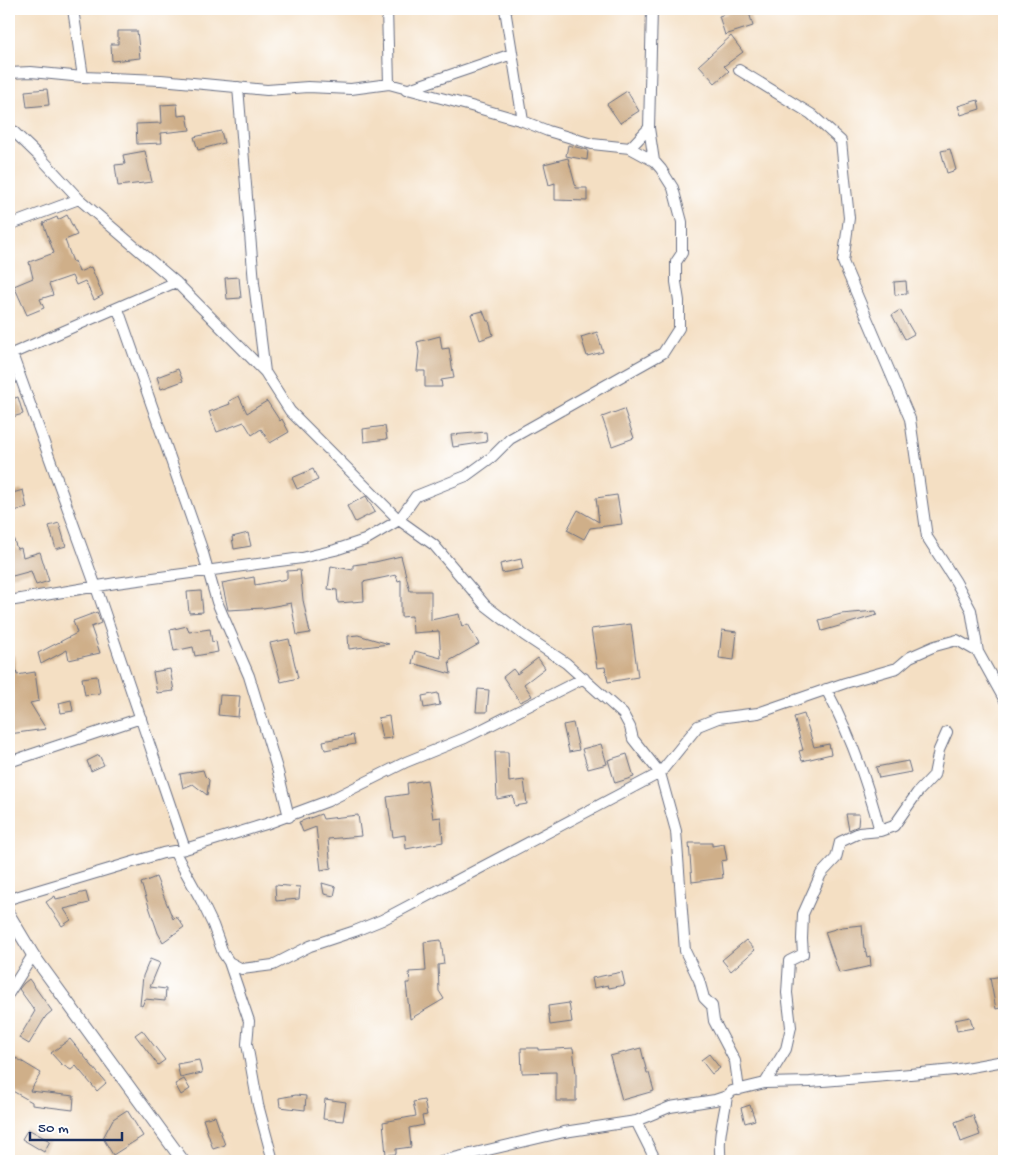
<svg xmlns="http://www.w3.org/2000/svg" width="1013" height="1170" font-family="'Gochi Hand',sans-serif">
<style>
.building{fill:#cfaf89}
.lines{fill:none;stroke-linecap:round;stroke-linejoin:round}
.minor-casing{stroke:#676d81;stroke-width:12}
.tertiary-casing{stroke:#676d81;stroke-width:14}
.minor{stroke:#fff;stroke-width:10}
.tertiary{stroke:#fff;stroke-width:12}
</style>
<rect width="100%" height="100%" fill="#fff"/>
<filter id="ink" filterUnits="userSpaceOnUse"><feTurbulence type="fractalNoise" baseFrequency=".02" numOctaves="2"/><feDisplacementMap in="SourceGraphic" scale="10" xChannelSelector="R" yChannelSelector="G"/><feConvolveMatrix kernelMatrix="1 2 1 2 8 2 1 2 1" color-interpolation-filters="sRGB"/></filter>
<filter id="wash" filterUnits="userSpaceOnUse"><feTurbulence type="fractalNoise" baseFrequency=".0096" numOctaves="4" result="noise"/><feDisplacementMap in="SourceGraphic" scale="20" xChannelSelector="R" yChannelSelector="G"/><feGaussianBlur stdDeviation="1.12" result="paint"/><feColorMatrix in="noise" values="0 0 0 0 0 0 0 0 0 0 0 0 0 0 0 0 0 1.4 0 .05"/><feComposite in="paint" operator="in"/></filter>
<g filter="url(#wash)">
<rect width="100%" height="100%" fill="#f4dfc3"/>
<g id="blocks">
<path class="building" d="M742,9H748L753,26L725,35L719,16Z
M118,31H137L140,58L112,61L111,44H118Z
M731,36L743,52L724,66L729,71L715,83L699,65Z
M47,89L49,105L27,107L25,91Z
M627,91L639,111L620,123L607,104Z
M978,100L980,109L961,115L958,106Z
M177,104L178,116L187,115L190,130L161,133L162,143L137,144L136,124L162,123L161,105Z
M221,131L224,143L198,150L194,137Z
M568,145L588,150L587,160L566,156Z
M950,149L956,170L947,173L941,151Z
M145,151L152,182L118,186L115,165L125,164L123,155Z
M568,158L576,188H587V201L555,200V183L549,185L544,164Z
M67,215L77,235L65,240L73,262L75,261L79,272L91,267L103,295L94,300L85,281L76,285L72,276L49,284L53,295L40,299L44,308L27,315L14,286L33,278L29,262L54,253L43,223L57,217L58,220Z
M239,277L241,298L227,299L225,278Z
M906,281L907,294L895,295L894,282Z
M900,310L914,334L905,339L892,315Z
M483,311L487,321H489L493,335L480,340L471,314Z
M597,332L603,352L587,356L581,337Z
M440,336L442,349L449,348L454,378L441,380L442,387H425V371H417L419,352L417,342Z
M178,369L183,381L161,389L157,377Z
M239,396L247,413L267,401L280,421L282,419L289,432L270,443L261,429L252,435L244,422L217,432L209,412L230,404L229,401Z
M18,397L23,414L9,418V400Z
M624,409L634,438L612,446L602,417Z
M385,426L387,439L364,442L363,429Z
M486,432L487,442L453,447L451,435Z
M313,469L318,480L297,489L292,478Z
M23,490L27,508L9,512V494Z
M617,495L622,524L590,528L584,539L567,530L578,510L599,522L596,498Z
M366,496L375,512L355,522L347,506Z
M59,523L66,546L56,549L49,526Z
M9,529H10L17,549L21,548L23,557L40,552L49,581L36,585L31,571L9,577Z
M248,533L251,546L234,549L232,537Z
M401,556L410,591H431V620L459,614L462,627L468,624L479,644L449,661L451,674L412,663L415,651L441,658L439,631L413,633L412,616L401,617V580L398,581L396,575L363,582L364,601L338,603L337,590L328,589L331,566L353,570V565L375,562Z
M521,559L523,569L502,573L500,564Z
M300,570L303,600L310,633L297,635L291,603L264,608L228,610L222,583L254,577L255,585L287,579V571Z
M201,591L203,612L189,613L187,592Z
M876,611L877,615L822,631L819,620L841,614Z
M97,612L101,623L91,627L100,653L69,660L67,650L41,664L38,653L77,633L73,621Z
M631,624L638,677L608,682L605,667L597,668L591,629Z
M187,626L189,632L210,629L212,642L216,641L218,652L195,656L193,647L174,651L170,630Z
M722,630L737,632L734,660L719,658Z
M358,635L389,644L349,649L348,636Z
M289,639L298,678L281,682L270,643Z
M14,655L17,675L35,672L39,701L30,703L46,729L9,734V656Z
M538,658L545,668L524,684L532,696L520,702L503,677L513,669L517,674Z
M170,669L174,691L157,693L153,672Z
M97,676L100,693L85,695L82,678Z
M478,689L489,690L487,712H476Z
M438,693L440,705L424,708L422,696Z
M220,695L240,696L238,717L218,715Z
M71,700L73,711L61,713L59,703Z
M804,714L814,747L829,744L831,754L802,761L799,751L803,750L794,717Z
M389,716L392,738L382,739L378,718Z
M573,723L579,750L569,752L563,725Z
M353,735L355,744L325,750L323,741Z
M601,744L607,764L588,769L582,749Z
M495,752H508L509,782L524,780L527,804L515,806L513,796L497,799Z
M627,754L634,777L615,783L608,760Z
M99,755L104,765L91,771L87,761Z
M908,761L911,772L879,778L876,767Z
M203,770L205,776L209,780L207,795L193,784L183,788L180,774Z
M427,780L433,818L441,817L443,842L406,849L405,835L393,837L387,797L408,794L407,783Z
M321,814L323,819L358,815L361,836L328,839L331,868L321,870L316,827L303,832L299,822Z
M846,814H859L858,826L849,830Z
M689,843H712V846L724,844L727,860L721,861L723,878L692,882Z
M156,877L173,919L176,916L184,927L163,942L158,933L141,883Z
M322,883L336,887L334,896L324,894Z
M275,885L300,887L299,899L276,901Z
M86,892L89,903L64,909L71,920L62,926L46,902L55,896L56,899Z
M862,925L864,948H865L867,957L870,956L871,966L839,973L825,932L842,927Z
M441,940L444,964L438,965L439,991L444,999L410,1019L406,983H410L409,972L426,971L424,942Z
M746,940L755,950L731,971L722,960Z
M150,959L160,963L150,987L166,989L165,1001L145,999L142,1006L140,1005L143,976Z
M622,972L625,985L609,988L608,985L594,988L592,978Z
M1003,976L1004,1007L996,1009L990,978Z
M29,979L52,1011L46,1016L29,1044L19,1038L35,1011L19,989L24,983Z
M569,1003L572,1022L550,1025L548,1006Z
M970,1017L973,1028L957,1031L955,1020Z
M142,1030L165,1060L158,1065L135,1035Z
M70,1039L106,1083L97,1091L76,1066L71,1070L61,1064L51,1053Z
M521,1048H538V1050L573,1048L576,1073V1101H556V1072L522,1073Z
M641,1048L647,1073H649L654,1091L622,1100L610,1056Z
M709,1054L720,1068L712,1074L701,1060Z
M16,1058L41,1073L30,1091L74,1096L73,1110L32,1105V1102L9,1089V1070Z
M199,1060L202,1073L180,1078L177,1064Z
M184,1079L190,1089L181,1095L175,1084Z
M296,1095L306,1096L305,1110L280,1107L279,1098Z
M325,1099L346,1102L343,1121L323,1119Z
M424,1100L427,1115L422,1116L424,1125L409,1128L411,1147L396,1149V1154L386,1155L383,1122L416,1116L413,1102Z
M750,1105L755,1120L745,1123L741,1108Z
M127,1110L143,1136L113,1155L103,1138L113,1119Z
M973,1115L980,1135L961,1142L955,1122Z
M215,1116L225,1145L213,1149L203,1119Z
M28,1129L50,1141L44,1152L22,1139Z"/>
</g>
</g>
<g filter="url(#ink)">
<use href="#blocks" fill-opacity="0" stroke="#676d81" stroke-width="1"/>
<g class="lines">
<g class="minor-casing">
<path id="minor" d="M73,9L83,77
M387,9L389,84
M652,9L649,128L654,161
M739,70L811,114L841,141L849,218L843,262L910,419L927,537L956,582L971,610L978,652L1004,699
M9,73L31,72L83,77L161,80L267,90L308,87L351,89L389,84L471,106L523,121L505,9
M238,87L254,283L265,372
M406,90L512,54
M9,127L40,157L79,199L176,282L265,372L290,411L399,520L434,545L485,605L524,635L566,663L623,714L630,727L633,739L660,773L676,831L685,951L699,980L704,998L712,1006L714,1021L735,1061L739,1090
M630,148L649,128
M9,225L79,199
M118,309L201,546L217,602L249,676L278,772L289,817
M12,354L96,587L185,849
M9,355L176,282
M9,601L116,583L302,558L335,550L365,540L399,520L416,496L466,476L492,457L510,439L663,353L679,328V301L676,282V262L682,253V222L673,188L661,169L654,161L630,148L592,144L548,131L523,121
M9,762L141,718
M880,831L894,826L917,793L934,775L939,750L947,732
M174,851L201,900L213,925L223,953L229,962L249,1021L247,1044L258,1105L273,1161
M9,899L163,853L185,849L266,824L328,801L406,762L465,738L584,678
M229,962L242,969L273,965L310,946L355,931L382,920L660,773L698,726L718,718L758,713L845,683L897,668L910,657L935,646L957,640L978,652
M9,993L33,955
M765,1083L786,1049L791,1027L787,993L789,961L803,954L802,939L803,914L821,874L836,858L840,842L859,833L880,831C867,781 850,734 826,689
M636,1121L656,1161
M441,1161L564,1132L636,1121L670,1107L715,1100L727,1096L732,1091L765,1083L810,1082L899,1075L954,1070L1004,1061
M721,1161C717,1136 724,1120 727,1096"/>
</g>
<g class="tertiary-casing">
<path id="tertiary" d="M9,915L33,955L183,1161"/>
</g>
<use href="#minor" class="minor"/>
<use href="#tertiary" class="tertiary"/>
</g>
</g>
<rect width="1013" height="1170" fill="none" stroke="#fff" stroke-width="30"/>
<path d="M30 1132v8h92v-8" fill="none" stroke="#1b2f5e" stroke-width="2.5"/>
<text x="38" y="1132" font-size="15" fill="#1b2f5e" stroke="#ffffff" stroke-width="4" paint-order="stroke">50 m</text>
</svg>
